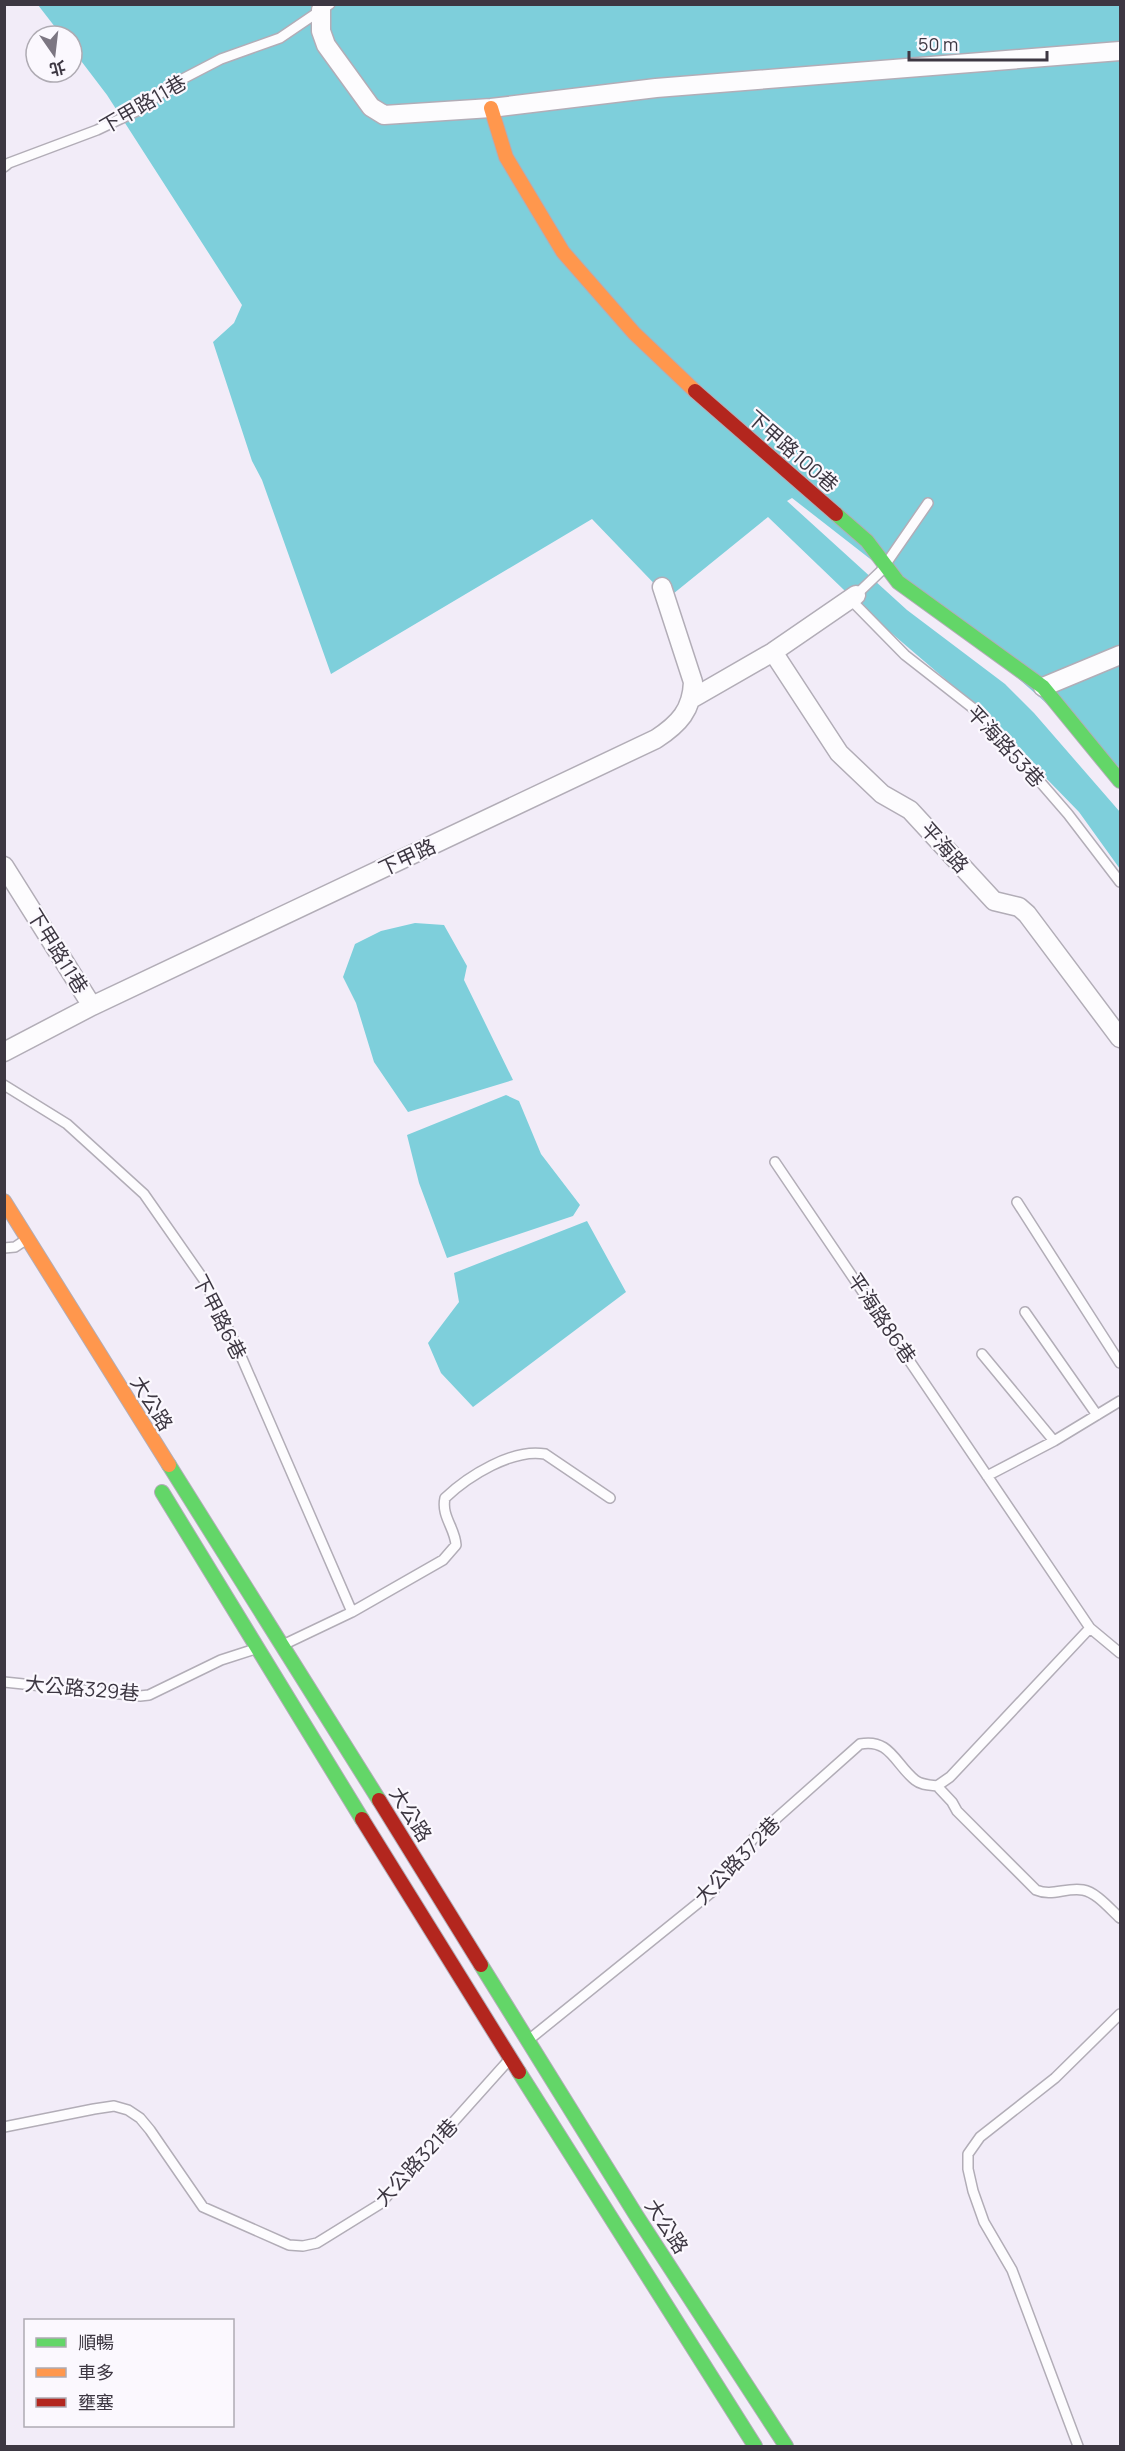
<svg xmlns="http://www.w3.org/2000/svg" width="1125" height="2451" font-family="Manrope,'Noto Sans TC',sans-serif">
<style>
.water{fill:#7ecfdb}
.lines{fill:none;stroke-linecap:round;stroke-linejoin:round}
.lane-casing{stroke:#b2adb7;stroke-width:12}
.street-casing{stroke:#b2adb7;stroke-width:21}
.fast-casing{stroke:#b2adb7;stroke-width:16}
.slow-casing{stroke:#b2adb7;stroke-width:16}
.jam-casing{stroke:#b2adb7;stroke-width:16}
.lane{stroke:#fdfcfe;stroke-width:9}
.street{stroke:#fdfcfe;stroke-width:18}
.fast{stroke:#63d668;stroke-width:14}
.slow{stroke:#ff974d;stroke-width:14}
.jam{stroke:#b3261e;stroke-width:14}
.labels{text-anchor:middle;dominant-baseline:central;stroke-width:4.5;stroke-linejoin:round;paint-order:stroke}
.street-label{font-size:20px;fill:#3d3742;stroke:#fbf8fe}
</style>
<rect width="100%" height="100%" fill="#f2ecf8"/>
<path class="water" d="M38,5H1120V768L978,643L792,498L787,501L907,610L1005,684L1034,713L1120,812V869L1079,812L973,703L868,613L768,517L668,598L592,519L331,674L262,480L252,461L213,342L234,323L242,305L107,95L72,49V36H62Z
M415,923L444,925L467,966L464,980L513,1080L408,1112L374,1062L356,1003L343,977L355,944L381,931Z
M506,1095L519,1101L541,1154L580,1205L573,1216L447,1258L419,1183L407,1135Z
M587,1221L626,1292L473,1407L441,1373L428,1343L459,1302L454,1273Z"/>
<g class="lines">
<g class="lane-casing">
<path id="lane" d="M4,167L9,163L97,130L141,109L169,86L221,59L280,38L330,4
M856,595L881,571L928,503
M850,599L905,655L983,716L1068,814L1120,882
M4,1085L67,1124L144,1194L204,1280L237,1347L352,1612
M775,1162L1090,1628L1120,1653
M1017,1202L1120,1363
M4,1248L15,1247L24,1241
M1025,1312L1097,1415
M982,1354L1054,1441
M987,1476L1054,1441L1120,1401
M287,1643L352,1612L443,1560L456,1545C455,1528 441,1516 445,1498C468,1476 513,1448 545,1454L610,1498
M4,1682L140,1696L149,1695L221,1660L255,1649
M937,1786L952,1802L957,1811L1036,1890C1052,1897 1066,1887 1083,1890C1096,1892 1110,1909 1120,1918
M937,1786L950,1777L1090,1628
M531,2038L713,1891L752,1840L860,1744C890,1738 895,1764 915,1780C921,1785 929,1785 937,1786
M4,2127L94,2109L114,2106L128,2110L140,2118L150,2130L203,2207L289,2245L303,2246L317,2243L380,2204L508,2061
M1078,2446L1012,2270L984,2222L973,2191L968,2169V2154L980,2137L1055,2078L1120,2014"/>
</g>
<g class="street-casing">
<path id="street" d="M321,10V31L326,45L371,107L384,115L491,108L656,88L1120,51
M773,652L839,753L882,794L910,810L994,901L1019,907L1027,914L1120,1038
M1043,687L1120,655
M693,698L773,652L856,595
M4,866L92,1006
M4,1052L92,1006L656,739C679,724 692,710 693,682L662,587"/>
</g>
<g class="fast-casing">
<path id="fast" d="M836,514L867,541L898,582L1043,687L1120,781
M169,1465L379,1800
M162,1492L362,1819
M481,1965L636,2215L786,2446
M519,2072L755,2446"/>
</g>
<g class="slow-casing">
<path id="slow" d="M491,108L506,157L563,252L634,333L695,391
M4,1201L169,1465"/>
</g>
<g class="jam-casing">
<path id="jam" d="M695,391L836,514
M379,1800L481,1965
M362,1819L519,2072"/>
</g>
<use href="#lane" class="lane"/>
<use href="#street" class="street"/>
<use href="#fast" class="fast"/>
<use href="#slow" class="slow"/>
<use href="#jam" class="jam"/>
</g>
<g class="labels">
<g class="street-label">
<text transform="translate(143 104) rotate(-30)">下甲路11巷</text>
<text transform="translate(793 451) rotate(41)">下甲路100巷</text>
<text transform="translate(1006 746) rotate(47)">平海路53巷</text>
<text transform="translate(945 847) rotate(48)">平海路</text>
<text transform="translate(407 857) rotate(-25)">下甲路</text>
<text transform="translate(58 951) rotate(58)">下甲路11巷</text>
<text transform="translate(220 1317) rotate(63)">下甲路6巷</text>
<text transform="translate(882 1318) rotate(56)">平海路86巷</text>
<text transform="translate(152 1403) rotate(58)">大公路</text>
<text transform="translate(82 1688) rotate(5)">大公路329巷</text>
<text transform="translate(411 1814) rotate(58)">大公路</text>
<text transform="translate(737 1860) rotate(-46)">大公路372巷</text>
<text transform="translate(416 2162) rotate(-47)">大公路321巷</text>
<text transform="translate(667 2226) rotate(57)">大公路</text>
</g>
</g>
<rect width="1125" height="2451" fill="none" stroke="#3d3742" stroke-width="12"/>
<rect x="24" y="2319" width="210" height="108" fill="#fbf8fe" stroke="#afabb3" stroke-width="1.5"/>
<rect x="36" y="2338" width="30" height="9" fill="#63d668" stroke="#afabb3" stroke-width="1.5"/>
<text x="78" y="2349" font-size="18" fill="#3d3742">順暢</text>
<rect x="36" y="2368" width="30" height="9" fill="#ff974d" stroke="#afabb3" stroke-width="1.5"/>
<text x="78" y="2379" font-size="18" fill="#3d3742">車多</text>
<rect x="36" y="2398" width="30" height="9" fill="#b3261e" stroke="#afabb3" stroke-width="1.5"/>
<text x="78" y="2409" font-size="18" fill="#3d3742">壅塞</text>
<g transform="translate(54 54) rotate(166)"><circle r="28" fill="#fbf8fe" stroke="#afabb3" stroke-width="1.5"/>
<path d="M0-4.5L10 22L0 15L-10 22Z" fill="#7c7682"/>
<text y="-9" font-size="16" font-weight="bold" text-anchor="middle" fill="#3d3742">北</text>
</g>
<path d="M909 51v9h138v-9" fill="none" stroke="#3d3742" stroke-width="3"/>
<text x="918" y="51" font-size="18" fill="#3d3742" stroke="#fbf8fe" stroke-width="4.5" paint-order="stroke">50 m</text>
</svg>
